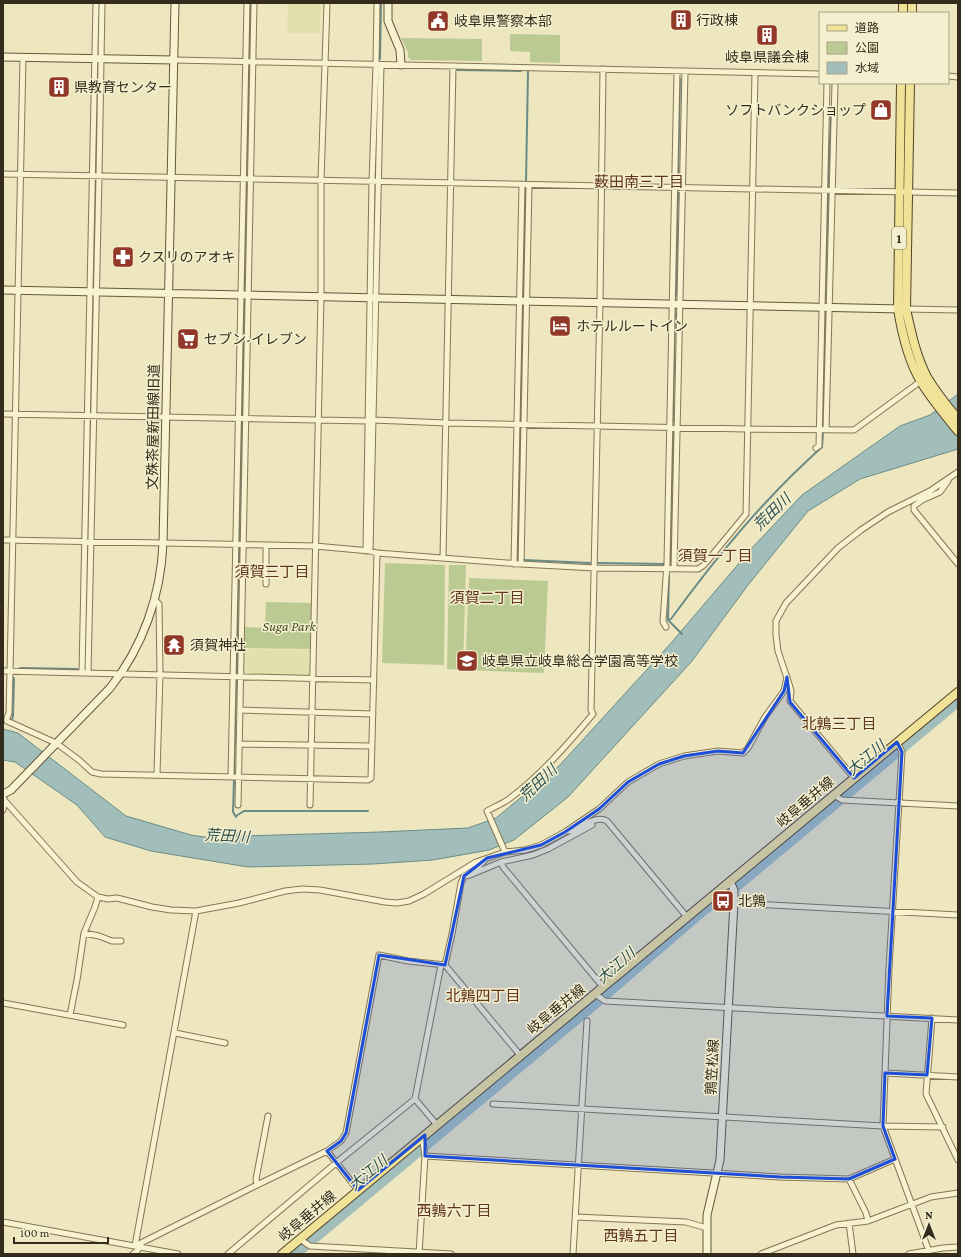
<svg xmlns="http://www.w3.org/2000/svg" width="961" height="1257" font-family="'Crimson Pro','Noto Sans JP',serif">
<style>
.farmland{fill:#e2e1ac}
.green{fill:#bbca93}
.water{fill:#a2beba;stroke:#698c88}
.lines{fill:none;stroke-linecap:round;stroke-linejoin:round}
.stream{stroke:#698c88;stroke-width:2}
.river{stroke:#a2beba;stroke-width:11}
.street-casing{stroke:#847657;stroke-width:7}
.secondary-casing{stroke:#66573b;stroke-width:9}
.primary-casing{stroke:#52432c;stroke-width:10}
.street{stroke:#f8f2d1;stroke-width:5}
.secondary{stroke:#f8f2d1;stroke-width:7}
.primary{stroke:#f0e296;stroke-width:8}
.marked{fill:#1d4ed8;fill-opacity:0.2;stroke:#1d4ed8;stroke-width:3;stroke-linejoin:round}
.labels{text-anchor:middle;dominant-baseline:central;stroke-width:3;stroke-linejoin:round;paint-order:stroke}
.shield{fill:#f4efce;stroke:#6e6651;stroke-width:1}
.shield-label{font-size:13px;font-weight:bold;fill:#342b1c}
.poi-label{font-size:14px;fill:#342b1c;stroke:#f4efce;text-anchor:start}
.street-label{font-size:14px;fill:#342b1c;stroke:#f4efce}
.park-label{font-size:14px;font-style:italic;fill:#3e5023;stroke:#f4efce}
.neighbourhood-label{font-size:15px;fill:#60351c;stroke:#f4efce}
.water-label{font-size:15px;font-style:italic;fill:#2b5054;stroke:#f4efce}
</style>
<rect width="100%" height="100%" fill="#ede6be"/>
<path class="farmland" d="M288,3H321L320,33H287Z
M243,649L309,650V675L243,674Z"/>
<path class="green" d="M510,34L560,35V63L530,62V52L510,51Z
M401,38L482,39V61L411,60L408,57V52Z
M385,563L445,565L444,665L382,663Z
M449,565H466L463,670L447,669Z
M469,578L548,581L544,673L465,670Z
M266,602L313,603L311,649L242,648L243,627L265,628Z"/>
<path class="water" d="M958,394V449L860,479L808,511L748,585L692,661L568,797L514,840L489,850L433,860L373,864L248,867L151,851L105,837L77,805L15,762L3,760V729L18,733L126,816L191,835L217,839L242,836L380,832L468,828L496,818L559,766L672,642L752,548L802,495L900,426L930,415Z"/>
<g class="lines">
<path class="stream" d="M98,48L99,3
M249,58L250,3
M380,59L381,3
M457,70L521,71
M95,171L98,64
M246,176L249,68
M526,182L528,71
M678,183L680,79
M828,188L831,116
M93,285L95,181
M244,288L246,182
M524,294L526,187
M676,296L678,193
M825,299L828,193
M91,411L93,298
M242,415L244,301
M521,421L523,307
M673,421L675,310
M823,426L825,313
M88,535L90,422
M239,541L242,421
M518,560L521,427
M524,560L590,563
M670,562L673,433
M239,563V548
M598,563L665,564
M669,575L668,620L682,634
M668,620L671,619C717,556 764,499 822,447L823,432
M85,662L87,547
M20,668L77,669
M237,673L238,578
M12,720L13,716L14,678
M234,774L236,679
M234,779L233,812L236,817
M236,816L244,811H368
M236,829L237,837"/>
<path class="river" d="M295,1254L592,1006L702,911L740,883L958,701"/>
<g class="street-casing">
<path id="street" d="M23,57L10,672L9,713L7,718V721L56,743L79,760L92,772L101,774L368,780L371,778L377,553
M174,60L820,74
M948,76L958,77
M3,174L958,193
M906,309L958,310
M3,414L318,420L368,421L373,420L447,423L748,429L854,430L921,381
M826,430L835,83
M816,448L819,446L827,83
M948,481L940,492L922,500L914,506V510L958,564
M3,540L315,546L370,551L377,553L521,564L595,568L698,569L704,565L746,514L755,73
M266,545V584
M366,551L372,181L376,65L377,3
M370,551L381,65
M443,558C447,394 449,230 453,66
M514,564L522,185
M521,564L529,185
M674,569L685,71
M155,600L159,604L160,674L157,774
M666,627L663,622L667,563L677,71
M3,671L374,680
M82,673L96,3
M88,673L99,176L102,3
M240,710L373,714
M897,742L902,752L889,968L883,1126L930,1254
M239,744L371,746
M231,777L247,3
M854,778L790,701L791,691L789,684L778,651L776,635V621L786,603L838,548L861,530L888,512L930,491L958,472
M834,795L842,800L958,806
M3,797L5,801L77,882L98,897L108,899L117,898L152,907L171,910L196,911L239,903L285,891L302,889L320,890L385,902L397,903L409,901L424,894L476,862L505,852L525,850L541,845L565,832L599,809L628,782L659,764L684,756L718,751L743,753L748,748L765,717L784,691L787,677
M238,805L254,3
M310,805L321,296V180L325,64L327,3
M3,810L5,801
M570,831C580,827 597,815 607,821L687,917
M505,852L487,811C494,807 502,804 509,799C541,775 567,745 593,714L591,710L600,302L603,69
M501,862L503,867L603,987
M464,876L470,875L501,862L533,855L548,849L592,825
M734,903L958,915
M84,933L99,936L112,941H121
M445,965L452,934L461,883L464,876L476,869L485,860
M445,965L520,1055
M595,994L605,1001L958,1020
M3,1003L123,1025
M70,1015L77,980L84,933L95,907L98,897
M932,1018L926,1094L958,1160
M175,1033L225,1043
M885,1073L958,1077
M415,1099L441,965
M493,1104L883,1126L943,1127
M268,1116L256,1179L257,1185L327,1151
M425,1156L780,1177L849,1179L895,1159
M849,1179L866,1213L868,1221
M358,1190L327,1151L341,1141L346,1133L379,955L408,961L445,965
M576,1217L686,1222L707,1228
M3,1222L178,1254
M849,1223L853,1254
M301,1238L304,1242L310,1246L451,1254
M135,1246L196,911
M135,1246L257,1185
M133,1254L137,1251L140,1247
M228,1254L336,1163L415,1099L437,1125
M419,1254L425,1156L423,1143L420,1139
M573,1254L587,1021
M761,1254L836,1225L868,1221L931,1197L958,1193
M909,1254L943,1248L958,1247"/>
</g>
<g class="secondary-casing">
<path id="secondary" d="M388,3V21L400,50L401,65
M3,57L174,60
M3,290L902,309
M3,794L11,790L110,688C143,647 161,595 163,543L175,3
M707,1254V1215L720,1160L734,903V890L730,882"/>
</g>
<g class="primary-casing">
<path id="primary" d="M903,13V3
M912,13V3
M901,83L898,309C902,334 908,360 921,382C932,400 945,415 958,431
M910,83L906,309C911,332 916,356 927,377C936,392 947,406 958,419
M282,1254L958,692"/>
</g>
<use href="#street" class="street"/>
<use href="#secondary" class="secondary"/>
<use href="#primary" class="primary"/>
</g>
<path class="marked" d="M787,677L790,702L854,778L897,742L902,752L887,1016L932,1018L927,1075L885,1073L883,1126L895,1159L849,1179L780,1177L425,1156V1135L358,1190L327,1151L341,1141L346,1133L379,955L445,965L464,876L487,858L541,845L565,832L599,809L628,782L659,764L684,756L718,751L743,753L784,691Z"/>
<defs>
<g id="building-square" transform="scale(1.15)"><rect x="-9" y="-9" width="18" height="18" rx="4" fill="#923829" stroke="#f4efce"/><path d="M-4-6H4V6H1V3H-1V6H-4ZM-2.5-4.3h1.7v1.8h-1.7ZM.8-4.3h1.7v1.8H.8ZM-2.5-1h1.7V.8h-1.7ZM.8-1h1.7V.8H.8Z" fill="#fff"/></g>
<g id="civic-square" transform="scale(1.15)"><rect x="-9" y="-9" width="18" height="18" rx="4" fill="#923829" stroke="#f4efce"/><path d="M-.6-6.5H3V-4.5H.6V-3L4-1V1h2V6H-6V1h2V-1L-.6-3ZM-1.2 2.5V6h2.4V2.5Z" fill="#fff"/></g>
<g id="shop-square" transform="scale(1.15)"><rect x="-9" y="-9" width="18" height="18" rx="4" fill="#923829" stroke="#f4efce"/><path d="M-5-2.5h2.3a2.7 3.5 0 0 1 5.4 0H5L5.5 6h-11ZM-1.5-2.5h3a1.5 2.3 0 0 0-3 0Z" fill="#fff"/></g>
<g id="pharmacy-square" transform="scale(1.15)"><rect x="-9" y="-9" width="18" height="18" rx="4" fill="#923829" stroke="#f4efce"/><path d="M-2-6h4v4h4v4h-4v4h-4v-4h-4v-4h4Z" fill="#fff"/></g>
<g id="hotel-square" transform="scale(1.15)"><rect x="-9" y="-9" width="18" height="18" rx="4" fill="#923829" stroke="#f4efce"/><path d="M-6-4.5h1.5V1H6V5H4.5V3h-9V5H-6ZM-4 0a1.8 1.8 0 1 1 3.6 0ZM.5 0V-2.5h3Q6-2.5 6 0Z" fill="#fff"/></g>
<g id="supermarket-square" transform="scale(1.15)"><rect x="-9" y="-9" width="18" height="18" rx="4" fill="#923829" stroke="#f4efce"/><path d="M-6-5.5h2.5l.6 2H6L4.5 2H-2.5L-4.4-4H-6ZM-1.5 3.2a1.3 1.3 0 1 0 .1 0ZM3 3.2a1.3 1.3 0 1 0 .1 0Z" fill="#fff"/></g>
<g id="temple-square" transform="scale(1.15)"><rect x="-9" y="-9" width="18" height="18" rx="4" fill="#923829" stroke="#f4efce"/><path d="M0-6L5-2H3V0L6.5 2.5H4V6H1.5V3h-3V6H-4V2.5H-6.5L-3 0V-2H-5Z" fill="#fff"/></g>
<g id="school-square" transform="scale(1.15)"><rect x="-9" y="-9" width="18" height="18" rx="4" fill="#923829" stroke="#f4efce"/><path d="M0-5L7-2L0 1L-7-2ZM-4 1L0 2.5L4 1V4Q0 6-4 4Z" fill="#fff"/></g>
<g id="bus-square" transform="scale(1.15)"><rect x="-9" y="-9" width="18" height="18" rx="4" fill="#923829" stroke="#f4efce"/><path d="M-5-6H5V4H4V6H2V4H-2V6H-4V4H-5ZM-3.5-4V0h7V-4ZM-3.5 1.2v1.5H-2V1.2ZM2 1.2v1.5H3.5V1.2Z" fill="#fff"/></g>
</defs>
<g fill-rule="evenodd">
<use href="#building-square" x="681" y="20"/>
<use href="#civic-square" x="438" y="21"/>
<use href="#building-square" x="767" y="35"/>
<use href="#building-square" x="59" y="87"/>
<use href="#shop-square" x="881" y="110"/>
<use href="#pharmacy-square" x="123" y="257"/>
<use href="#hotel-square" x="560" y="326"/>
<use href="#supermarket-square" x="188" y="339"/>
<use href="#temple-square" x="174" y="645"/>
<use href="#school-square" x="467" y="661"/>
<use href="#bus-square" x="723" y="901"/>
</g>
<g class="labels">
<rect class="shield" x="892" y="227" width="14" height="22" rx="3"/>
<g class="shield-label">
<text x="899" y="238">1</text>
</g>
<g class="poi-label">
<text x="696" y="20">行政棟</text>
<text x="454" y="21">岐阜県警察本部</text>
<text x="767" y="57" text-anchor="middle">岐阜県議会棟</text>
<text x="74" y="87">県教育センター</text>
<text x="866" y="110" text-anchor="end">ソフトバンクショップ</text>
<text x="138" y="257">クスリのアオキ</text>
<text x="576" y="326">ホテルルートイン</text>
<text x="204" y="339">セブン-イレブン</text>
<text x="190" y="645">須賀神社</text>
<text x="482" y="661">岐阜県立岐阜総合学園高等学校</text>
<text x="738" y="901">北鶉</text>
</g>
<g class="street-label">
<text transform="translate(153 427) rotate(-89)">文殊茶屋新田線旧道</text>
<text transform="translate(805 802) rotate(-40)">岐阜垂井線</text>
<text transform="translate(556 1009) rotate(-39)">岐阜垂井線</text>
<text transform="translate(712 1067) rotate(-87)">鶉笠松線</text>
<text transform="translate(307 1216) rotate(-40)">岐阜垂井線</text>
</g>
<g class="park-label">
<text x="289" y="626">Suga Park</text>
</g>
<g class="neighbourhood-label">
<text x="639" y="182">薮田南三丁目</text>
<text x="715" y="556">須賀一丁目</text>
<text x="272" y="572">須賀三丁目</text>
<text x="487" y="598">須賀二丁目</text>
<text x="839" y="724">北鶉三丁目</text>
<text x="483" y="996">北鶉四丁目</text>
<text x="454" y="1211">西鶉六丁目</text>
<text x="641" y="1236">西鶉五丁目</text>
</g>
<g class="water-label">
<text transform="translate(772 512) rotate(-44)">荒田川</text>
<text transform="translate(866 758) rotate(-40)">大江川</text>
<text transform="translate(538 783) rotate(-43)">荒田川</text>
<text transform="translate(227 836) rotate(3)">荒田川</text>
<text transform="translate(616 966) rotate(-41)">大江川</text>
<text transform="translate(368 1173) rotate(-40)">大江川</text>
</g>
</g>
<rect width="961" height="1257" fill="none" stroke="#342b1c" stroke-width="8"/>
<rect x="819" y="12" width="130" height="72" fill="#f4efce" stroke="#a7a187"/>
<rect x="827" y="25" width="20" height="6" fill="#f0e296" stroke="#a7a187"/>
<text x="855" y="32" font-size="12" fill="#342b1c">道路</text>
<rect x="827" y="42" width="20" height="12" fill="#bbca93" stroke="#a7a187"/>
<text x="855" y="52" font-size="12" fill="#342b1c">公園</text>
<rect x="827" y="62" width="20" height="12" fill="#a2beba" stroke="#a7a187"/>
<text x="855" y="72" font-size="12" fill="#342b1c">水域</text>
<g transform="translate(929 1225)" stroke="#f4efce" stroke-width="3" paint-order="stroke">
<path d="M0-3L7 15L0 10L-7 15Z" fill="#342b1c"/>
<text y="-6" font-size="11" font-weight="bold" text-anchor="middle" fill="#342b1c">N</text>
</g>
<path d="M14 1237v6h94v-6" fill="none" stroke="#342b1c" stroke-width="2"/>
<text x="20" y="1237" font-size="12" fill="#342b1c" stroke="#f4efce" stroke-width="3" paint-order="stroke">100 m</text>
</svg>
